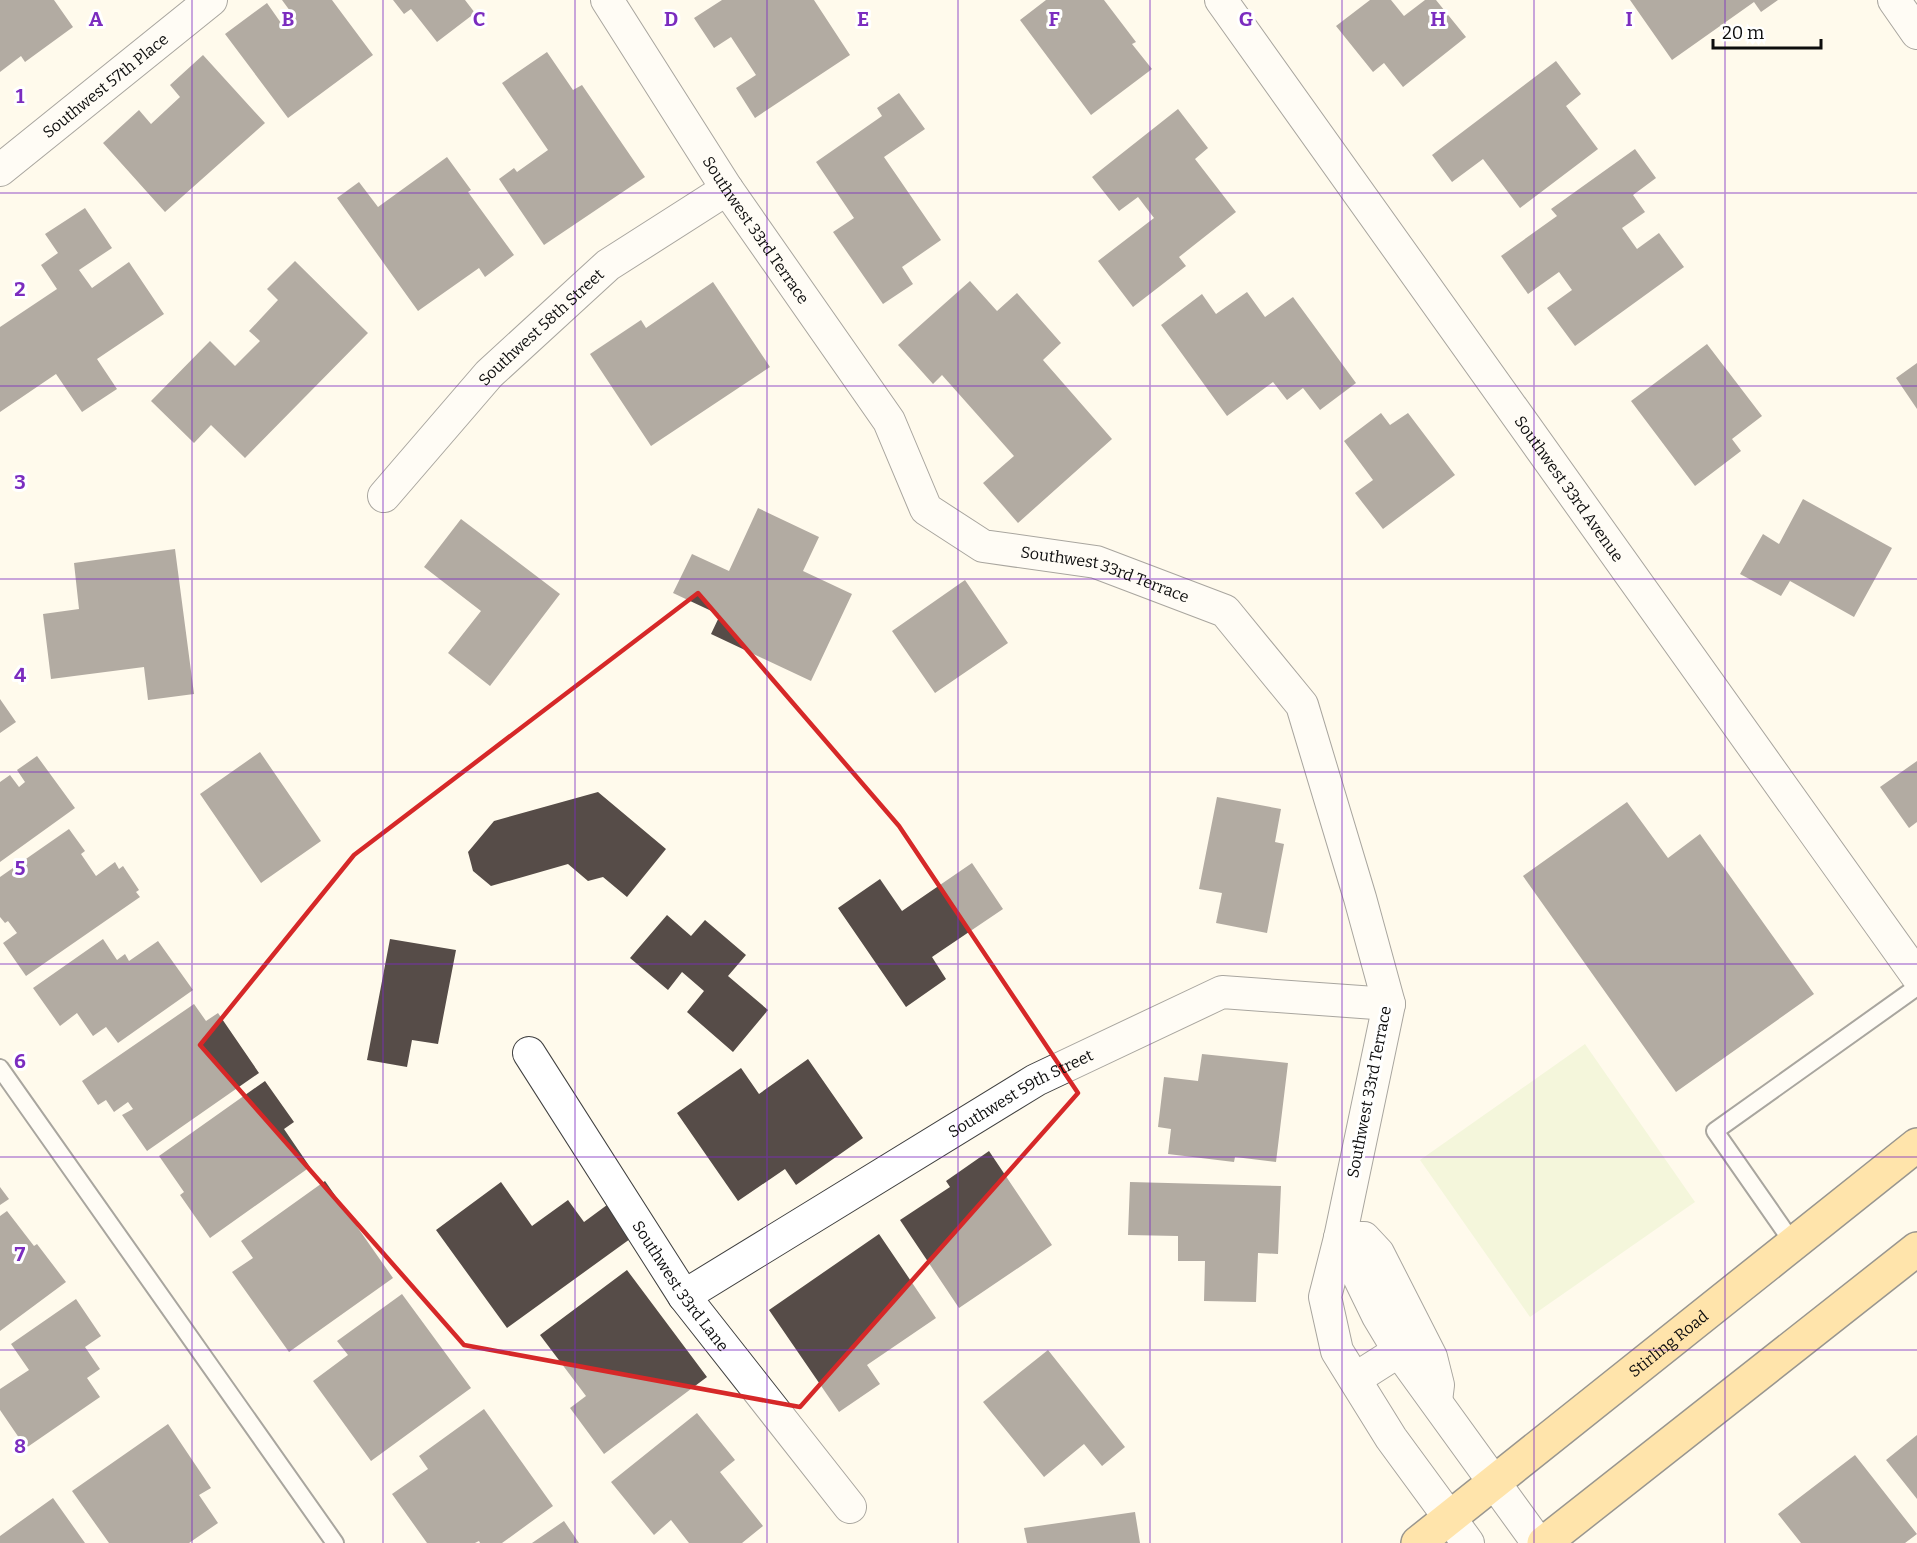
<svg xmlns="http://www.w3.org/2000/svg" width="1917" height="1543" font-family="Bitter,serif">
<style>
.pitch{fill:#e6f2c6}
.building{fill:#564c48}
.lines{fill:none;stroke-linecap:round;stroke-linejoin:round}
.service-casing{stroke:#404040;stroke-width:20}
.minor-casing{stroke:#404040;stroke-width:34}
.primary-casing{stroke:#1e1e1e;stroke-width:36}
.service{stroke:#fff;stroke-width:16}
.minor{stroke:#fff;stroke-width:32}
.primary{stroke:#ffcb5c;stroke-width:33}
.marked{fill:none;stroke:#d62828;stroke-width:4.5;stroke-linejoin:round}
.grid{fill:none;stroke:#7b2cbf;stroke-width:1.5;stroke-opacity:0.55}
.labels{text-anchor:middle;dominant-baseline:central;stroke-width:6;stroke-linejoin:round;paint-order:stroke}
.street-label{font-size:16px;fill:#0d0d0d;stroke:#fff}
.grid-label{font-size:20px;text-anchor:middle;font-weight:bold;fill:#7b2cbf;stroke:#fff;stroke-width:6;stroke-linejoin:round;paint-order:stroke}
</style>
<rect width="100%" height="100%" fill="#fffaec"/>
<path class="pitch" d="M1585,1044L1695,1202L1530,1317L1420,1160Z"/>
<path class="building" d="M0,0H54L73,27L25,62L21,56L0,72Z
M282,0H332L373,55L288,118L225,34L267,3L281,23L293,15Z
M393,0H465L475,13L437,42L411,9L404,14Z
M722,0H814L850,55L755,118L736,88L756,75L731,37L714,48L694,18Z
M1046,0H1104L1136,42L1132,44L1152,69L1091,115L1020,20Z
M1370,0H1391L1404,16L1425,0H1436L1466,37L1403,87L1384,63L1373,72L1336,26Z
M1630,0H1778L1761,12L1754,2L1672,60Z
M547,52L573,90L582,85L645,177L544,245L499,179L514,168L517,172L548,150L502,83Z
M203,55L265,123L165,212L103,143L139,110L151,124L180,97L170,85Z
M1556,61L1581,94L1566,106L1598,149L1520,208L1483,159L1452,182L1432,155Z
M899,93L925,129L884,157L941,240L902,267L913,284L883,304L833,232L854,218L816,162L882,116L877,108Z
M1178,109L1208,148L1195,159L1236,212L1179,257L1186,266L1133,307L1098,261L1154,218L1138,197L1119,211L1092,177Z
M1635,149L1656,178L1633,195L1645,212L1622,228L1637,249L1659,233L1684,267L1575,346L1547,308L1572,290L1559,272L1528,294L1501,256L1557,216L1551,209Z
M447,157L471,190L468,192L514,255L485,277L479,268L418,311L337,198L359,182L378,207Z
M85,208L112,248L79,270L92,288L129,262L164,314L97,359L117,389L82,412L56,374L0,412V327L57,289L41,265L58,253L45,234Z
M295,261L368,333L245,458L211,425L194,443L151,401L210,341L235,366L260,341L249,331L278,300L267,289Z
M970,281L997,311L1017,293L1061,343L1043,360L1112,439L1018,523L983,483L1014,456L942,375L933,384L898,345Z
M713,282L770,367L651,446L590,354L641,320L646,328Z
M1247,292L1265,317L1293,297L1356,383L1320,410L1303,388L1287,400L1273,382L1227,416L1161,325L1202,294L1216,314Z
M1707,344L1762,416L1732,439L1741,451L1695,486L1631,401Z
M1917,363V409L1896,378Z
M1381,413L1390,425L1408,413L1455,475L1383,529L1355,493L1373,480L1344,441Z
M1803,499L1892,548L1854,617L1790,581L1781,596L1740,574L1763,534L1779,544Z
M758,508L819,537L803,571L852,594L811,681L711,634L720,615L673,593L692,554L729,571Z
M461,519L560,594L490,686L448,653L481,611L424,567Z
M175,549L194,694L148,700L144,667L51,679L43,614L79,609L74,563Z
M965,580L1008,643L935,693L892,631Z
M0,699L16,722L0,733Z
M260,752L321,841L261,883L200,794Z
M37,756L75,808L0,862V782L10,775L19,787L25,782L17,770Z
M1917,761V822L1909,828L1880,787Z
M598,792L666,849L627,897L603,877L588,881L568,864L491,886L473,871L468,852L494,821Z
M1217,797L1281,809L1275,842L1284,844L1267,933L1216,923L1222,893L1199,889Z
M1627,802L1668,858L1700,834L1814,994L1676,1092L1523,876Z
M69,829L85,851L81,854L96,876L115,862L119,869L123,866L139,890L136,892L140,897L26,976L3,943L17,933L8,921L5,923L0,917V877Z
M972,863L1003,909L932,957L946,979L906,1007L838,908L880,879L902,911Z
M667,915L691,936L705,920L746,955L728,976L768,1010L733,1052L687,1012L704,991L682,972L668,990L630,958Z
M103,939L117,960L125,954L129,961L158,941L193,990L118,1043L106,1027L93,1036L77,1013L60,1026L33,988Z
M390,939L456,950L438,1044L412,1040L407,1067L367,1060Z
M194,1004L206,1021L218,1013L259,1073L147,1151L122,1115L133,1109L128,1102L114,1112L106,1100L98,1105L82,1081Z
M1202,1054L1288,1063L1276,1162L1235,1157L1234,1162L1168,1154L1171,1129L1158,1127L1164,1077L1198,1081Z
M808,1059L863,1138L796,1185L785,1169L738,1201L677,1113L741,1068L759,1094Z
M265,1081L294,1122L284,1129L310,1167L210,1238L180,1195L184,1192L159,1156Z
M989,1151L1052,1245L959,1308L900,1220L950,1187L946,1181Z
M325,1181L393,1278L289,1352L232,1272L253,1258L241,1241Z
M501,1182L532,1226L568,1200L584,1222L607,1205L630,1239L507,1328L436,1230Z
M1130,1182L1281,1186L1278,1254L1258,1253L1256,1302L1204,1301L1205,1261H1178V1236L1128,1235Z
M0,1187L9,1199L0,1205Z
M7,1211L34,1246L37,1244L66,1282L0,1331V1216Z
M879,1234L936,1318L867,1365L880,1384L839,1412L769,1310Z
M627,1270L707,1377L604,1454L570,1408L586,1396L540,1335Z
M402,1294L471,1388L371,1461L313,1381L348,1355L337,1341Z
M76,1299L101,1336L85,1347L100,1369L87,1378L100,1397L26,1448L0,1410V1389L29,1370L11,1344Z
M1048,1350L1125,1447L1102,1466L1084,1444L1044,1477L983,1402Z
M484,1409L553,1506L502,1543H480L479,1541L475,1543H427L392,1494L428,1469L419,1456Z
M697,1413L735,1460L720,1472L763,1526L742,1543H689L671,1520L654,1535L611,1482Z
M168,1424L211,1488L199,1495L218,1523L189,1543H109L72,1491Z
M1917,1435V1499L1886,1460Z
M1855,1455L1917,1534L1905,1543H1801L1778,1514Z
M53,1498L85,1543H0V1536Z
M1135,1512L1140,1543H1027L1024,1528Z
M564,1521L579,1543H532Z"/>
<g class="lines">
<g class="service-casing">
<path id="service" d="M0,1068L335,1543
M1793,1243L1715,1131L1917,987"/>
</g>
<g class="minor-casing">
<g id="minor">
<path id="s1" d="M607,0L727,189L889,421L926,509L983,546L1096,562L1225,611L1302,705L1360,898L1389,1004L1340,1238L1325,1297L1337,1351L1391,1438L1468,1543"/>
<path id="s2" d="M1221,0L1917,976"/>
<path d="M1894,0L1917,33"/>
<path id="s3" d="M0,170L211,0"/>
<path id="s4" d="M384,496L489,374L608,265L727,189"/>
<path id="s5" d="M529,1053L684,1296L850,1507"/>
<path d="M1340,1238L1378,1316L1399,1351L1538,1543"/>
<path d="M1340,1238H1364L1378,1253L1431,1357L1438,1385L1436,1401"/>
<path id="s6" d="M684,1296L1036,1080L1222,992L1389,1004"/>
<path d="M1355,1379L1399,1351"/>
</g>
</g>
<g class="primary-casing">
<g id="primary">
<path id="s7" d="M1418,1543L1917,1145"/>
<path d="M1544,1543L1917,1249"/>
</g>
</g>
<use href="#service" class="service"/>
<use href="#minor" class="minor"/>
<use href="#primary" class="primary"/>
</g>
<path d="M0 0H1917V1543H0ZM698,593L899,826L1078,1093L800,1407L464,1345L200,1045L354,855Z" fill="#fffaec" fill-opacity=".55" fill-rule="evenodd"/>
<path class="marked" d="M698,593L899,826L1078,1093L800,1407L464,1345L200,1045L354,855Z"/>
<path class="grid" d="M192,0V1543M383,0V1543M575,0V1543M767,0V1543M958,0V1543M1150,0V1543M1342,0V1543M1534,0V1543M1725,0V1543M0,193H1917M0,386H1917M0,579H1917M0,772H1917M0,964H1917M0,1157H1917M0,1350H1917"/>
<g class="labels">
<g class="street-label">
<text stroke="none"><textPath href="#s3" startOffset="135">Southwest 57th Place</textPath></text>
<text stroke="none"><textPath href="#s1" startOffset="274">Southwest 33rd Terrace</textPath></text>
<text stroke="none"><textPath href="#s4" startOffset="231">Southwest 58th Street</textPath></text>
<text stroke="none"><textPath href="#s2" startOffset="600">Southwest 33rd Avenue</textPath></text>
<text stroke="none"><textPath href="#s1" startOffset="796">Southwest 33rd Terrace</textPath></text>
<text transform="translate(1369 1092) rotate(-79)">Southwest 33rd Terrace</text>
<text stroke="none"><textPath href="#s6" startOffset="393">Southwest 59th Street</textPath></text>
<text stroke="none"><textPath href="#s5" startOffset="278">Southwest 33rd Lane</textPath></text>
<text stroke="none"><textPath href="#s7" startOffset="320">Stirling Road</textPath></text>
</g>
</g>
<g class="grid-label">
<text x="96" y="26">A</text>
<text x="288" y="26">B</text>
<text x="479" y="26">C</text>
<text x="671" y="26">D</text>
<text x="863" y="26">E</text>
<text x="1054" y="26">F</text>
<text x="1246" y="26">G</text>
<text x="1438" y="26">H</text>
<text x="1629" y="26">I</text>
<text x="20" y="103">1</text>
<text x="20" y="296">2</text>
<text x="20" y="489">3</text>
<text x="20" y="682">4</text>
<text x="20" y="875">5</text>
<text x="20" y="1068">6</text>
<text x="20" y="1261">7</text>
<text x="20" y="1453">8</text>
</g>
<path d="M1713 39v9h108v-9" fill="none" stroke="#0d0d0d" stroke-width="3"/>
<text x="1722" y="39" font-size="18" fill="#0d0d0d" stroke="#ffffff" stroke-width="4.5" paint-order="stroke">20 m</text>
</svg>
